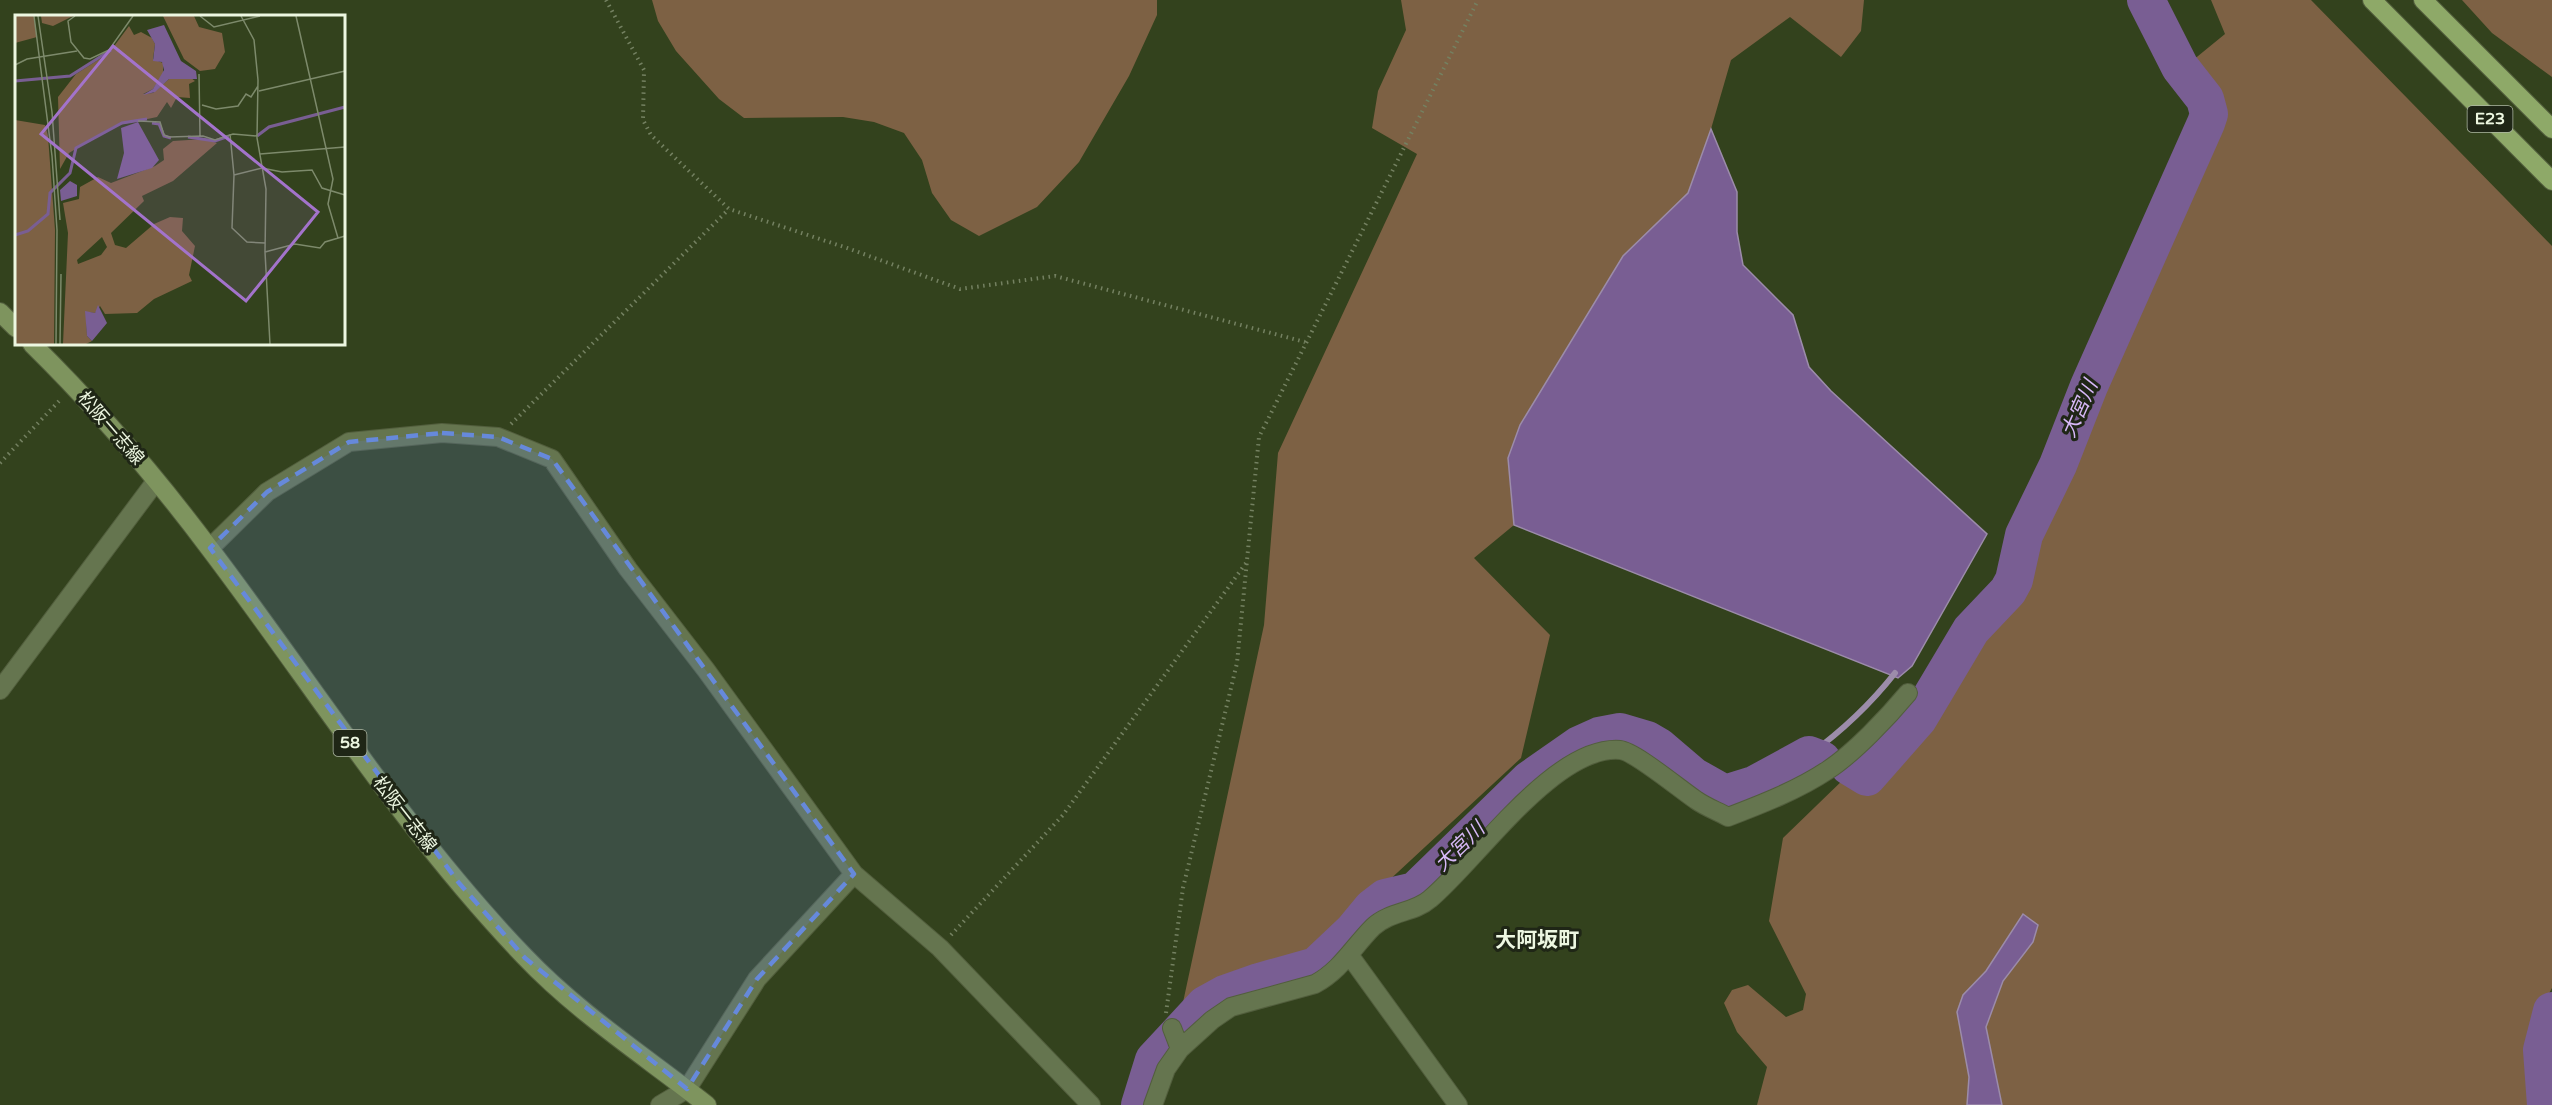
<svg xmlns="http://www.w3.org/2000/svg" width="2552" height="1105" font-family="'Varela Round','Noto Sans JP',sans-serif">
<style>
.green{fill:#7d6144}
.water{fill:#795e93;stroke:#9c8caa;stroke-width:1.5}
.lines{fill:none;stroke-linecap:round;stroke-linejoin:round}
.stream{stroke:#9c8caa;stroke-width:6}
.river{stroke:#795e93;stroke-width:38}
.street-casing{stroke:#525e3d;stroke-width:20}
.primary-casing{stroke:#525e3d;stroke-width:20}
.highway-casing{stroke:#525e3d;stroke-width:20}
.path{stroke:#748161;stroke-width:4;stroke-dasharray:1.5 4.5;stroke-linecap:butt}
.street{stroke:#65754f;stroke-width:18}
.primary{stroke:#7e945e;stroke-width:18}
.highway{stroke:#8ea968;stroke-width:18}
.marked{fill:#6689db;fill-opacity:0.2;stroke:#6689db;stroke-width:4.5;stroke-dasharray:12 8;stroke-linejoin:round}
.labels{text-anchor:middle;dominant-baseline:central;stroke-width:6;stroke-linejoin:round;paint-order:stroke}
.shield{fill:#1f2616;stroke:#afb8a4;stroke-width:1.5}
.shield-label{font-size:16px;font-weight:bold;fill:#edf7e1}
.street-label{font-size:18px;fill:#edf7e1;stroke:#1f2616}
.water-label{font-size:20px;font-style:italic;fill:#d7b8f7;stroke:#1f2616}
.quarter-label{font-size:21px;font-weight:bold;fill:#edf7e1;stroke:#1f2616}
.inset-river{fill:none;stroke:#795e93;stroke-width:3}
.inset-road{fill:none;stroke:#7d8a6b;stroke-width:1.5}
.view{fill:#a373cb;fill-opacity:0.15;stroke:#a373cb;stroke-width:3}
.inset-edge{fill:none;stroke:#edf7e1;stroke-width:3}
</style>
<rect width="100%" height="100%" fill="#33421d"/>
<path class="green" d="M652,0H1157V15L1129,76L1079,162L1037,207L979,236L951,220L932,193L922,160L904,133L874,122L843,117L744,118L719,99L676,51L658,21Z
M1401,0H1864L1861,31L1841,57L1790,17L1731,60L1711,129L1688,193L1623,256L1508,458L1514,525L1474,558L1550,635L1521,758L1302,961L1182,1007L1264,625L1278,453L1417,154L1372,128L1378,91L1406,30Z
M2211,0H2311L2552,246V988L2532,1024L2536,1105H2002L1986,1027L2003,980L2033,942L2038,925L2023,915L1986,971L1963,995L1957,1012L1969,1077L1967,1105H1757L1767,1067L1737,1032L1724,1003L1732,990L1748,985L1786,1017L1803,1010L1806,994L1769,921L1783,838L1912,713L1965,656L2017,587L2056,508L2147,242L2201,110L2187,65L2225,34Z
M2462,0H2552V77L2492,33Z"/>
<path class="water" d="M1711,129L1737,192V232L1743,265L1793,315L1809,367L1831,391L1987,534L1912,666L1898,678L1514,525L1508,458L1520,425L1623,256L1688,193Z
M2023,914L2038,925L2033,942L2003,981L1986,1027L2002,1105H1967L1969,1077L1957,1012L1963,995L1986,971Z"/>
<g class="lines">
<path class="stream" d="M1809,755C1842,731 1869,706 1895,673"/>
<path class="river" d="M1849,766L1867,777L1918,719L1971,630L2008,591L2014,580L2024,535L2058,465L2089,386L2206,123L2209,114L2205,99L2180,67L2146,0
M1140,1105L1154,1060L1205,1005L1225,994L1259,982L1316,966L1353,931L1372,908L1385,898L1415,891L1529,780L1579,745L1599,736L1620,732L1647,740L1659,747L1693,776L1725,794L1754,785L1809,755L1822,760
M2546,1105L2542,1050L2552,1011"/>
<g class="street-casing">
<path id="street" d="M210,548L267,492L349,442L442,433L498,437L552,459L628,569L706,670L854,874L940,948L1091,1105
M0,690L156,481
M1350,956L1458,1105
M1172,1028L1180,1049
M660,1105L687,1089L757,979L854,874
M1153,1105L1166,1069L1180,1049L1212,1020L1231,1007L1315,984C1341,970 1353,947 1373,927C1390,911 1414,913 1430,899C1476,861 1554,745 1620,750C1634,751 1681,790 1696,800C1706,807 1717,811 1728,817C1762,804 1798,790 1828,770C1854,753 1888,717 1908,693"/>
</g>
<g class="primary-casing">
<path id="primary" d="M0,312L16,328
M32,344C96,407 156,477 210,549C313,685 405,832 524,956C578,1013 646,1057 707,1105"/>
</g>
<g class="highway-casing">
<path id="highway" d="M2372,0L2552,181
M2423,0L2552,129"/>
</g>
<path class="path" d="M606,0L644,70L643,120L651,135L729,209L847,248L960,289L1055,276L1305,342
M511,424L729,209
M0,463L61,399
M951,935L1063,815L1246,563
M1166,1013L1183,888L1237,663L1259,437L1478,0"/>
<use href="#street" class="street"/>
<use href="#primary" class="primary"/>
<use href="#highway" class="highway"/>
</g>
<path class="marked" d="M442,433L498,437L552,459L854,874L757,979L687,1089L525,958L459,883L210,548L267,492L349,442Z"/>
<g class="labels">
<g class="shield">
<rect x="2467.5" y="106" width="45" height="26" rx="4.5"/>
<rect x="333.5" y="730" width="33" height="26" rx="4.5"/>
</g>
<g class="shield-label">
<text x="2490" y="119">E23</text>
<text x="350" y="743">58</text>
</g>
<g class="street-label">
<text transform="translate(111 428) rotate(49)">松阪一志線</text>
<text transform="translate(405 814) rotate(52)">松阪一志線</text>
</g>
<g class="water-label">
<text transform="translate(2080 409) rotate(-66)">大宮川</text>
<text transform="translate(1460 847) rotate(-44)">大宮川</text>
</g>
<g class="quarter-label">
<text x="1537" y="940">大阿坂町</text>
</g>
</g>
<g transform="translate(15 15)">
<rect width="330" height="330" fill="#33421d"/>
<path d="M0,1H19L22,22L0,28ZM26,1H58L38,11L27,8ZM148,1H179L184,12L207,18L210,37L200,54L185,56L169,44ZM114,11L119,20L126,17L137,23L140,29L138,44L148,48V59L138,74L128,79L138,78L154,64L176,63L180,66L174,69L175,83L162,82L156,93L152,87L142,102L99,111L54,138L45,154L43,82L61,59L94,38ZM0,105L30,110L33,121L40,215L39,329H0ZM189,124L202,128L158,166L127,181L129,186L96,218L100,230L111,233L139,209L155,202L168,203L167,216L180,231L174,260L177,266L139,284L122,298L90,299L85,291L80,298L71,297L72,321L77,326L71,329H48L53,218L48,188L64,184L65,172L83,162L96,168L140,151L149,145L148,134L158,126ZM87,222L92,232L86,240L63,249L62,245Z" fill="#7d6144" fill-rule="evenodd"/>
<path d="M149,10L166,46L181,56L182,64H154L140,77L128,80L138,74L149,55L147,47L138,46L140,29L132,15ZM123,107L144,145L137,153L102,164L109,138L106,113ZM55,166L62,170V181L46,186L45,175ZM83,290L92,308L77,326L72,321L70,296L80,298Z" fill="#795e93"/>
<path class="inset-river" d="M0,66L55,61L96,35M137,108L144,109L149,121L156,123M242,121L254,112L330,92M173,122L200,126L214,121M0,220L13,216L33,199L35,178L55,158L61,133L107,108L132,104"/>
<path class="inset-road" d="M19,1L37,141L42,215L41,329M23,1L37,97L45,205M60,1L53,6L56,27L69,43L75,44L94,35L118,1M185,1L199,12L245,1M226,1L239,25L243,65L242,123L251,174L250,237L255,329M281,1L318,164L313,189L323,223M0,50L12,44L62,36M184,59L185,121M244,76L330,56M187,90L201,94L223,91L231,79L236,82L243,71M123,106L145,107L149,120L154,122L188,121L200,125L218,119L242,121M215,119L219,160L217,213L232,227L250,228M245,139L330,132M219,160L247,153L267,157L297,155L307,173L330,180M250,237L280,229L305,233L310,227L330,221M45,329L46,259"/>
<path class="view" d="M98,31L303,197L231,286L26,119Z"/>
<rect width="330" height="330" class="inset-edge"/>
</g>
</svg>
